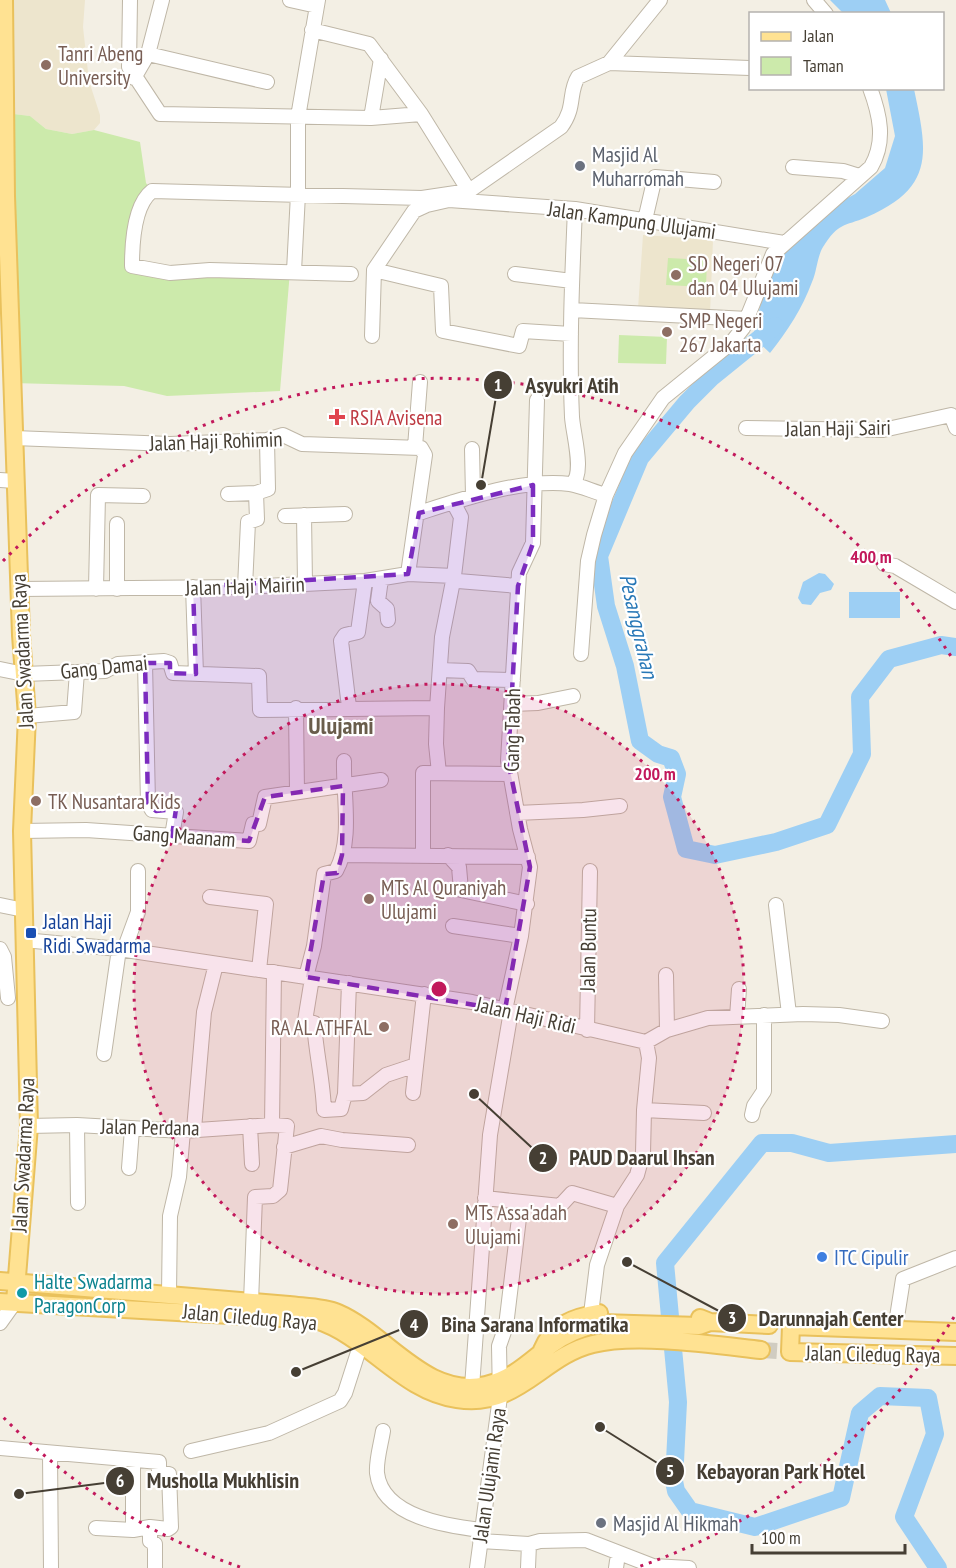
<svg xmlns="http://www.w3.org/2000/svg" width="956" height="1568" font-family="'PT Sans Narrow',sans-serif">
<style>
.education{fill:#ede5cd}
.green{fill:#cceaab}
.water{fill:#9dcff4}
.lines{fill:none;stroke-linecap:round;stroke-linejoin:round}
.river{stroke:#9dcff4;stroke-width:18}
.major-tunnel{stroke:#d0ccc1;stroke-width:16;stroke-dasharray:16 8;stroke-linecap:butt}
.minor-casing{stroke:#bfb7a7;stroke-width:16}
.major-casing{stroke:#e9c15c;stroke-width:20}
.minor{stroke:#fff;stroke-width:14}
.major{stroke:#ffe292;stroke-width:16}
.marked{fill:#7b2cbf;fill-opacity:0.2;stroke:#7b2cbf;stroke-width:4.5;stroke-dasharray:12 8;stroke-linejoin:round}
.ring{fill:none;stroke:#c2185b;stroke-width:3;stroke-dasharray:3 6}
.education-dot{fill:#8d6e63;stroke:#fff;stroke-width:2}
.worship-dot{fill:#6b7280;stroke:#fff;stroke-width:2}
.health-dot{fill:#e0444e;stroke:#fff;stroke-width:2}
.transit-dot{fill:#1a4fb4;stroke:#fff;stroke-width:2}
.shop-dot{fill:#3f7fe0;stroke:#fff;stroke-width:2}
.culture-dot{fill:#0f9aa8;stroke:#fff;stroke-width:2}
.labels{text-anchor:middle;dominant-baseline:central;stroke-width:4.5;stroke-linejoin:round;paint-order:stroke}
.education-label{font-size:21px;fill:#785e54;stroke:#fff;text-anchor:start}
.worship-label{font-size:21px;fill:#5b616d;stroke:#fff;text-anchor:start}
.street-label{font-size:21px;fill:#463f34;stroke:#fff}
.health-label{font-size:21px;fill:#be3a42;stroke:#fff;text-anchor:start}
.transit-label{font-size:21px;fill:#164399;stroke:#fff;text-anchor:start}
.shop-label{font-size:21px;fill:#366cbe;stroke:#fff;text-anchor:start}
.culture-label{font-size:21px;fill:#0d838f;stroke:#fff;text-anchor:start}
.water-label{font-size:22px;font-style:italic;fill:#2878b7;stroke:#fff}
.quarter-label{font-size:24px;font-weight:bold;fill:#695d4b;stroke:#fff}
.centre{fill:#c2185b;stroke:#fff;stroke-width:3}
.ring-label{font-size:18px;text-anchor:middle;font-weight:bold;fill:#c2185b;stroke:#fff;stroke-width:4.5;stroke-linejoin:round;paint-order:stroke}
.leader{fill:none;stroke:#463f34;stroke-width:2}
.callout-dot{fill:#463f34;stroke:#fff;stroke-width:2}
.mark-label{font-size:18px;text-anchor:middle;font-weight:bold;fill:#fff}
.callout-label{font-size:22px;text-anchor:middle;font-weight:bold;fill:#463f34;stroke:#fff;stroke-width:4.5;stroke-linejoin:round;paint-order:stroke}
</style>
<rect width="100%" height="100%" fill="#f3efe4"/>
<path class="education" d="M5,0H85L83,27L89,81L100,115V123L94,130L72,134L46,129L30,116L5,113Z
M643,235L713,240L710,314L638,309Z"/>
<path class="green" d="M5,113L30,116L46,129L72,134L94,130L140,142L146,183L152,191L148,194L132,267L290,271L280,391L167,396L124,386L12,383Z
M668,258L707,260L706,287L666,285Z
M619,335L667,337L666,364L618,363Z"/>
<path class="water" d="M830,0H885L891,13H843Z
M886,89H914C927,151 936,187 867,217C843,227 839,222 823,247C817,257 817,271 812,282C802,309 788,330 770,353L753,337L767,275L786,248L831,207L855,194L885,168L895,136Z
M819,573L825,574L834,584L831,590L820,593L811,605L802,604L798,598L803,582Z
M849,592H900V618H849Z"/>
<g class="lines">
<path class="river" d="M775,326L712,377L687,402L640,458L599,556L606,606L625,666L640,741L658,754L671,758L677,774L672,797L686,849L715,855L776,842L827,825L862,754L860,697L889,659L941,645L956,647
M938,1568L904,1517L935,1434L928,1398L880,1396L860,1413L841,1498L755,1527L690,1511L676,1491L674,1481L678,1402L665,1263L762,1143H792L829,1153L956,1144"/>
<path class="major-tunnel" d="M761,1350L790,1352"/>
<g class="minor-casing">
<path id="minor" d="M130,0L129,67L160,114L371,118L421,114
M290,0L317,6
M814,0L826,14
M312,30L369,44L421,114L469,191
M148,54L267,82
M609,63L750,68
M134,78L148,54L162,0
M371,118L381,59
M793,167L843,171L859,176
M645,220L655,177L714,182
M294,271L298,194V117L318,0
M351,274L210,270L170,273L132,266C132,244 134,205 152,191L422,198L469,191L561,127C576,107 568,93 578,77L609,63L660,0
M515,274L572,281
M572,310L748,319
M571,334L523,331L519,346L443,331L441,286L374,270L414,211L427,205L449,200L575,209L784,243
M372,336L374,270
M746,428L883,430L951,415L956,428
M14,438L170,444L267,440L283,435L302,444L421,448L425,455L408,574
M415,447L420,382
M472,449L473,496
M0,480L15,481
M572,484C585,473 573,434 572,417C569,348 572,278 575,209
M228,494L256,493L268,489L267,440
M453,502L461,517L454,576
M419,513C462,499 524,478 570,484C582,486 594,492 606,495
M304,515L305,584
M285,516L345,514
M117,524V589
M884,564L895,566L956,602
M381,579L378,601L387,609L388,620
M458,581L518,586
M193,587L196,674
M245,587L248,522L257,519L256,493
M96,589L98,495L143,496
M581,654L588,561L594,535L606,495L625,453L663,398L732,342L743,328L773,254L871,167C886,141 880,115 870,88
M145,663L148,803L152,810L176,812L172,836
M0,669L24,674L105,671L118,664L164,661L170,663L173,673L259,676L260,710L437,708L442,637L454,576L408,574L365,581L245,587L19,589
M440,670L468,671L473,679L513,680
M512,704L538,703L573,696
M349,707L341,641L345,635L358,632L365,581
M296,708L297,792
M437,708L436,744L439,773
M27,716L74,712L77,672
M517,813L583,810L620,806
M22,831L86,830L249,841L253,824H259L265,797L381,780
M342,855L528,857
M423,855V773L509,774
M448,855L459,867L461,890L527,904
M210,897L266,904L259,970
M0,905L24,910
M776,905L789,1014
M453,926L521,936
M24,940L119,949L472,1002L646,1042L667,1030L708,1018L803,1014L839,1015L882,1021
M0,949L4,957L8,998
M124,950L138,912V871
M666,975L667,1030
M306,977L314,946L324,874L336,871C353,840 343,795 344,761
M312,978L305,1021L314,1023C316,1053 323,1081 324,1110L341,1109L345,1094L363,1093L386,1075L416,1065
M505,1010L521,936L530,867L520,829L508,761L519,573L533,543L537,400
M737,1017L739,989
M587,1030L590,871
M104,1054L119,949
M413,1093L424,994
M345,1094L349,983
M644,1110L704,1113
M752,1115L754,1106L764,1091V1015
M77,1125L78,1203
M29,1126L77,1125L183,1131L272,1125
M250,1126L252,1164
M194,1129L204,1012L216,964
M284,1147L321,1136L342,1140L408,1145
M129,1168L132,1129
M485,1198L560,1206L572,1193L617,1206
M169,1294L170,1216L179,1177L183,1131
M251,1302L255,1197L273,1196L280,1190L287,1126L272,1125L274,972
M591,1314L597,1265L617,1206L637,1175L643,1153L644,1110L649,1058L646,1042
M0,1323L15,1302
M895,1330L903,1279L956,1258
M472,1387L490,1135L511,1011
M383,1431C381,1444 376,1460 377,1473C382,1517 448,1526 481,1530
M0,1448L159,1462V1472L169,1474L171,1527L168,1529L150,1527
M191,1451L269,1433L340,1401L345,1393L361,1343
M50,1453L51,1568
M96,1528L133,1530L150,1527V1541L155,1544V1568
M133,1530V1460
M480,1541L529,1544L540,1541L586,1540L653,1566L689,1568
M477,1568L500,1397L499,1346L506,1326L519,1218
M528,1568L529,1544
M616,1568L617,1561"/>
</g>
<g class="major-casing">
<path id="major" d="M4,0L6,196L21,635L27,716L22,831L29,1126L15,1302
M0,1281L289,1305C305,1307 324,1307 338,1313C387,1334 426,1399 486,1385C513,1379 530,1361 551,1345C566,1334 583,1327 601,1323L699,1326L710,1322
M0,1302L316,1320C369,1337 401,1391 457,1399C518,1409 542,1356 593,1344C636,1333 716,1345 761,1350
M700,1318L710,1322L769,1325
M956,1332L791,1326L790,1352L956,1356
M542,1350C552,1325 574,1317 599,1313"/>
</g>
<use href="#minor" class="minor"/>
<use href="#major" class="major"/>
</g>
<path class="marked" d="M533,485V543L518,586L508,761L530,867L505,1010L306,977L324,874L337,873L342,855L343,786L265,797L249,841L172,836L176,809L156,811L148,803L145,663H170V673L196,674L193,587L408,574L419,513Z"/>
<circle cx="439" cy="989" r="305" fill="#c2185b" fill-opacity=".12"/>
<g class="ring">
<circle cx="439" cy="989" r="305"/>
<path d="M954 1317A611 611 0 0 1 638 1567M240 1567A611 611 0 0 1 3 1417M3 561A611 611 0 0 1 954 661"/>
</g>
<g class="education-dot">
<circle cx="46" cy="65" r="6"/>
<circle cx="676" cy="275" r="6"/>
<circle cx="667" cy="332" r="6"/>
<circle cx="36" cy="801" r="6"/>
<circle cx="369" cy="899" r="6"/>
<circle cx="384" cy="1027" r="6"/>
<circle cx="453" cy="1224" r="6"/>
</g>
<g class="worship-dot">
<circle cx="580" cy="166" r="6"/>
<circle cx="601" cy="1523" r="6"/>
</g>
<path class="health-dot" d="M334 408h6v6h6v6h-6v6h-6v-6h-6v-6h6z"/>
<rect class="transit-dot" x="25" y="927" width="12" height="12" rx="3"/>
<circle class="shop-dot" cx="822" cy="1257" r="6"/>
<circle class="culture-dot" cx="22" cy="1293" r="6"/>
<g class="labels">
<g class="education-label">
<text x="58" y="53">Tanri Abeng<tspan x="58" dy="24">University</tspan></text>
<text x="688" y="263">SD Negeri 07<tspan x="688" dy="24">dan 04 Ulujami</tspan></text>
<text x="679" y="320">SMP Negeri<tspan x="679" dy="24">267 Jakarta</tspan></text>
<text x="48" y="801">TK Nusantara Kids</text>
<text x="381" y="887">MTs Al Quraniyah<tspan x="381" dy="24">Ulujami</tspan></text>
<text x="372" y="1027" text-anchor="end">RA AL ATHFAL</text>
<text x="465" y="1212">MTs Assa'adah<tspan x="465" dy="24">Ulujami</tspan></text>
</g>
<g class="worship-label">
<text x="592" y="154">Masjid Al<tspan x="592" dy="24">Muharromah</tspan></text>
<text x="613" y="1523">Masjid Al Hikmah</text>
</g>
<g class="street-label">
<text transform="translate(632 220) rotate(8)">Jalan Kampung Ulujami</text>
<text transform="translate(838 428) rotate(-1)">Jalan Haji Sairi</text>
<text transform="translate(216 441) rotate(-2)">Jalan Haji Rohimin</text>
<text transform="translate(245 586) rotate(-2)">Jalan Haji Mairin</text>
<text transform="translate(22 651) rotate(-93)">Jalan Swadarma Raya</text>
<text transform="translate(104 667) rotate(-6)">Gang Damai</text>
<text transform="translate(512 730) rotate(-89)">Gang Tabah</text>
<text transform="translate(184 836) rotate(4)">Gang Maanam</text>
<text transform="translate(588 950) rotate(-89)">Jalan Buntu</text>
<text transform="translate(526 1015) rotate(13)">Jalan Haji Ridi</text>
<text transform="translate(150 1127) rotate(1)">Jalan Perdana</text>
<text transform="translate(23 1155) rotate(-87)">Jalan Swadarma Raya</text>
<text transform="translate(250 1317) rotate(5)">Jalan Ciledug Raya</text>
<text transform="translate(873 1354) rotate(1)">Jalan Ciledug Raya</text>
<text transform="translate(489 1475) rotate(-82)">Jalan Ulujami Raya</text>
</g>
<g class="health-label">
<text x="350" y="417">RSIA Avisena</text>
</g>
<g class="transit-label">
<text x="43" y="921">Jalan Haji<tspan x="43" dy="24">Ridi Swadarma</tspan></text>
</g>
<g class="shop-label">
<text x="834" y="1257">ITC Cipulir</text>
</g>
<g class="culture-label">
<text x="34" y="1281">Halte Swadarma<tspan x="34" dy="24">ParagonCorp</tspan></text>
</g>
<g class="water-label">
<text transform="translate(639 626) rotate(77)">Pesanggrahan</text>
</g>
<g class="quarter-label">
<text x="341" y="725">Ulujami</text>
</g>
</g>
<circle cx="439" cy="989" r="9" class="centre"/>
<g class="ring-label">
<text x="871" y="563">400 m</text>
<text x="655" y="780">200 m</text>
</g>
<path class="leader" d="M481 485L498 385M474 1094L543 1158M627 1262L732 1318M296 1372L414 1324M600 1427L670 1471M19 1494L120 1481"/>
<g class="callout-dot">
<circle cx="481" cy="485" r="6"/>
<circle cx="474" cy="1094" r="6"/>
<circle cx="627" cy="1262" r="6"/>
<circle cx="296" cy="1372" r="6"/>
<circle cx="600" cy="1427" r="6"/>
<circle cx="19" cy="1494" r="6"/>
<circle cx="498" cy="385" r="15"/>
<circle cx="543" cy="1158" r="15"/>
<circle cx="732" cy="1318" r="15"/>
<circle cx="414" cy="1324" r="15"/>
<circle cx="670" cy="1471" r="15"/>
<circle cx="120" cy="1481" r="15"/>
</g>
<g class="mark-label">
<text x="498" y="391">1</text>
<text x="543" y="1164">2</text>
<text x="732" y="1324">3</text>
<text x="414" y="1331">4</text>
<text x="670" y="1477">5</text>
<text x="120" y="1487">6</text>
</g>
<g class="callout-label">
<text x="572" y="393">Asyukri Atih</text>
<text x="642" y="1165">PAUD Daarul Ihsan</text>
<text x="831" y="1326">Darunnajah Center</text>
<text x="535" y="1332">Bina Sarana Informatika</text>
<text x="781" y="1479">Kebayoran Park Hotel</text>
<text x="223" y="1488">Musholla Mukhlisin</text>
</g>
<rect x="749" y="12" width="195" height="78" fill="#ffffff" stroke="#b5b2ae" stroke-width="1.5"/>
<rect x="761" y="32" width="30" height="9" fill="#ffe292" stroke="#b5b2ae" stroke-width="1.5"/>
<text x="803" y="42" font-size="18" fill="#463f34">Jalan</text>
<rect x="761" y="57" width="30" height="18" fill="#cceaab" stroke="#b5b2ae" stroke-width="1.5"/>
<text x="803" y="72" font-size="18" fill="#463f34">Taman</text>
<path d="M752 1544v9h153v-9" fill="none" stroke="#463f34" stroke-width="3"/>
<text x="761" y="1544" font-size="18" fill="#463f34" stroke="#ffffff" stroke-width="4.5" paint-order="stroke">100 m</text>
</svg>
